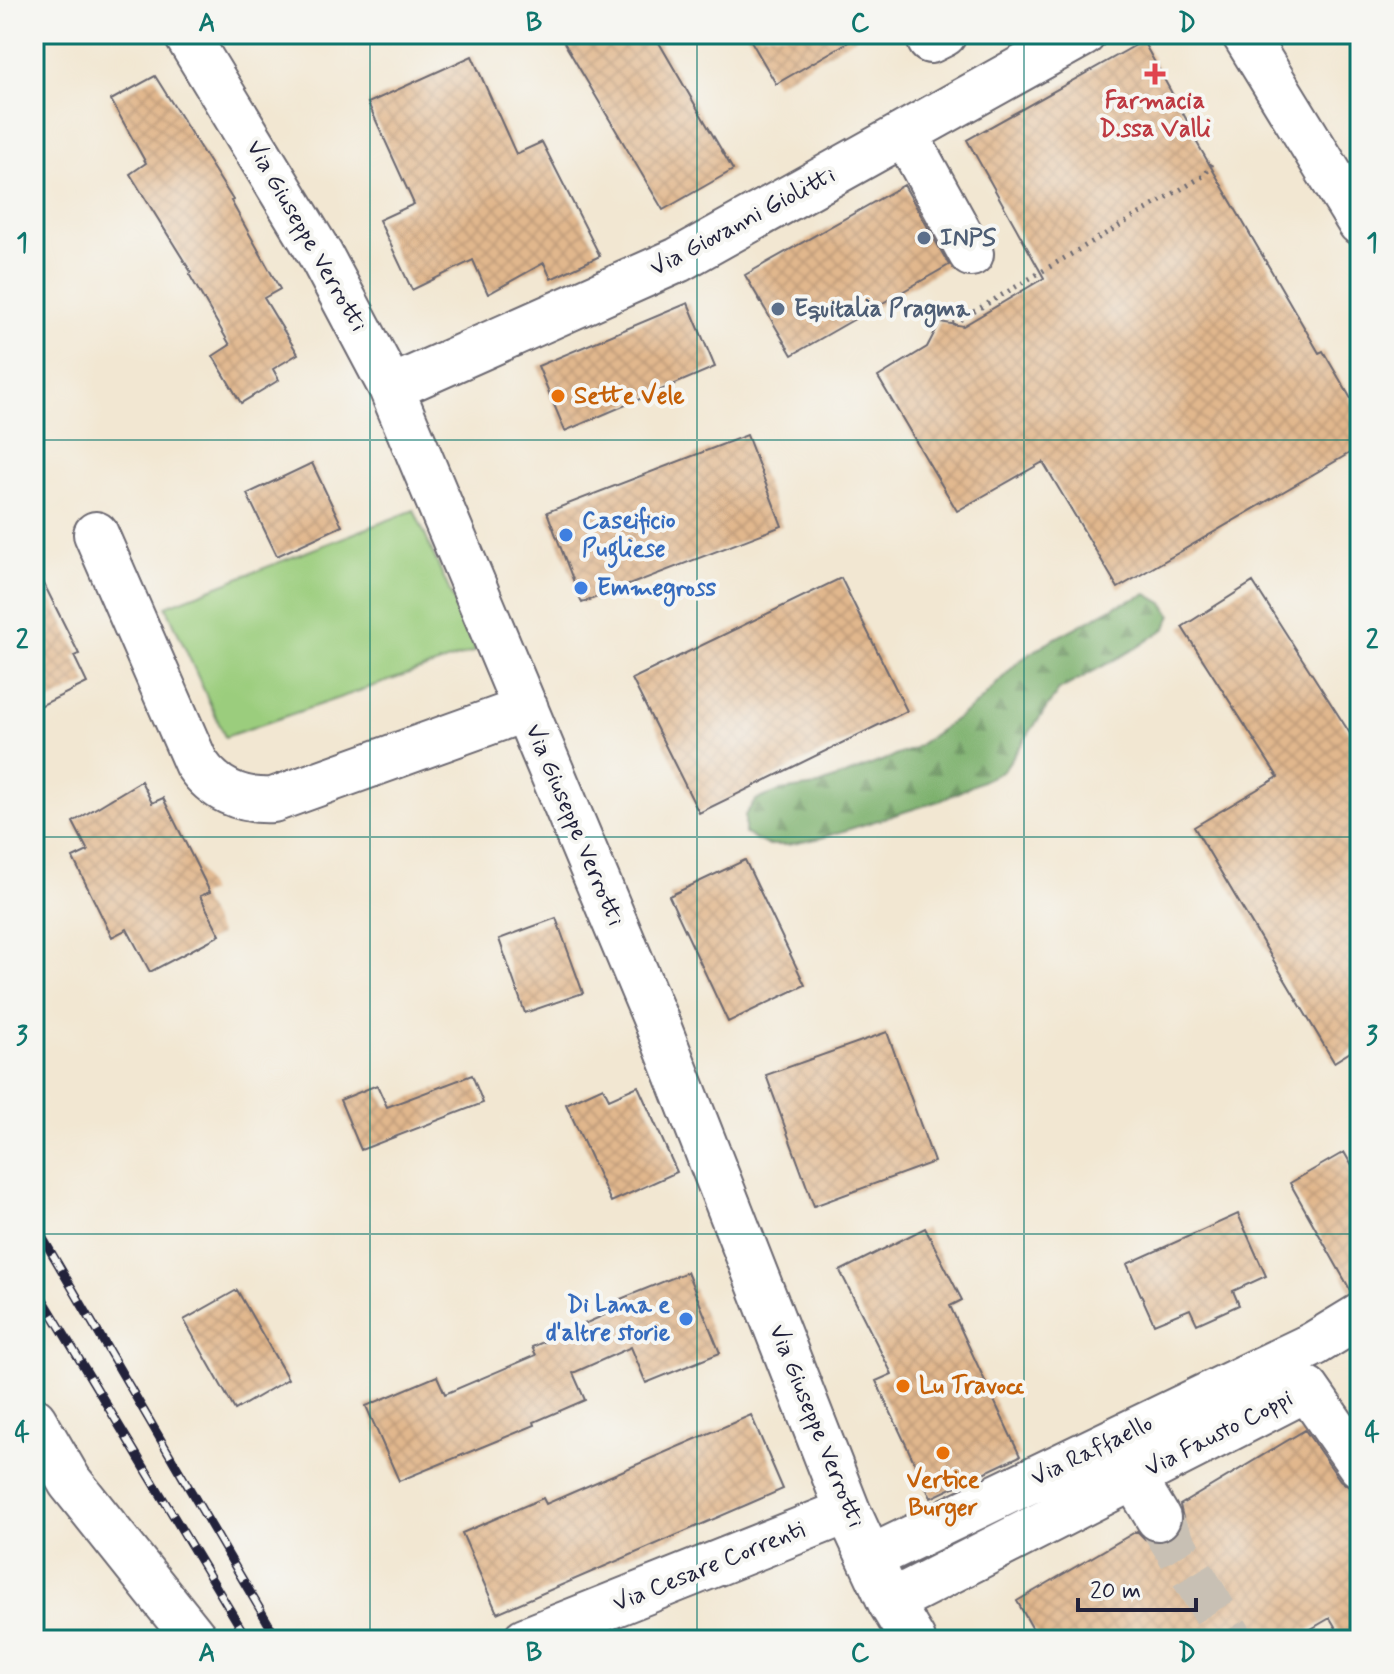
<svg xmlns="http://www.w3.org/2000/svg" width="1394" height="1674" font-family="Mynerve,sans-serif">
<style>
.grass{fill:#9bcd7d;stroke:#5e785c;stroke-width:2}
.forest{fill:url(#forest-firs);stroke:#4f6954;stroke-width:2}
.building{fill:url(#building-cross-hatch)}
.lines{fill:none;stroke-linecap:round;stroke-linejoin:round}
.minor-tunnel{stroke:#c8c0b4;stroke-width:44;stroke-dasharray:44 22;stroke-linecap:butt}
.minor-casing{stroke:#6b6770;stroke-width:48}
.major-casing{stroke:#6b6770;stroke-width:48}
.path{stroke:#6b6770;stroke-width:5;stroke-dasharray:2 6;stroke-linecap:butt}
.minor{stroke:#fff;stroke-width:44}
.major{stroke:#fff;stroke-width:44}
.rail-casing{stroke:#22223b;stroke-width:9}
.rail{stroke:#f6f6f2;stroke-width:6;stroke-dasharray:18;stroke-linecap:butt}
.grid{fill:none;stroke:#0f766e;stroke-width:2;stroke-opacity:0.55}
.health-dot{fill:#e0444e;stroke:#f6f6f2;stroke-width:3}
.service-dot{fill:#5c6f8a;stroke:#f6f6f2;stroke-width:3}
.food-dot{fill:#e8710a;stroke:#f6f6f2;stroke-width:3}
.shop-dot{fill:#3f7fe0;stroke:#f6f6f2;stroke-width:3}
.labels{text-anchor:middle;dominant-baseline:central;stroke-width:8;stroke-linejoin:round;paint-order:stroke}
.health-label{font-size:24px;font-weight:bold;fill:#be3a42;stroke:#f6f6f2}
.street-label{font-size:24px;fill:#22223b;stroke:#f6f6f2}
.service-label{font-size:24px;font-weight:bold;fill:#4e5e75;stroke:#f6f6f2;text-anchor:start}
.food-label{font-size:24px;font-weight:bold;fill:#c56008;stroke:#f6f6f2;text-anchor:start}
.shop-label{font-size:24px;font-weight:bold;fill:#366cbe;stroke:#f6f6f2;text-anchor:start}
.neatline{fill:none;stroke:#0f766e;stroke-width:3}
.grid-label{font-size:26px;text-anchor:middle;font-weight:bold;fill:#0f766e}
</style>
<defs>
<pattern id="forest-firs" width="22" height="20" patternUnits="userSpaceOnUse" patternTransform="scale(2)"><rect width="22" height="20" fill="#7cb06c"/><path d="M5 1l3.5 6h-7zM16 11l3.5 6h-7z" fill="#658f5a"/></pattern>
<pattern id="building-cross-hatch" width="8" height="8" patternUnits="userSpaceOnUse" patternTransform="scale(2)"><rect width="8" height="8" fill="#e1b78d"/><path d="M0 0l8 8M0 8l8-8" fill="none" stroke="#c19d7b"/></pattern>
</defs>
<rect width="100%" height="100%" fill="#f6f6f2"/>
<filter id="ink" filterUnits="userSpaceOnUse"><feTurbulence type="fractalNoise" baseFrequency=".0125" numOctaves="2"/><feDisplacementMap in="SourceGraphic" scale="16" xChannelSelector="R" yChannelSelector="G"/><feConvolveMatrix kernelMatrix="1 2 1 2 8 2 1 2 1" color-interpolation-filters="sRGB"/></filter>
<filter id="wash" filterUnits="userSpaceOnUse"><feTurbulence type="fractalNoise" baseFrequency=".006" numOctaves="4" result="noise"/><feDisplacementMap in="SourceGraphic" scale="32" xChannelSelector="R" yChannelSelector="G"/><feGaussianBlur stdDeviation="1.8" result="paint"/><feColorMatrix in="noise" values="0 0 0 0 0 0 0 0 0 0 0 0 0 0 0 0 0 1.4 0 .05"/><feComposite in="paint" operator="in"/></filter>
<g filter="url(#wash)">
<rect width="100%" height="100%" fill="#f2e7d2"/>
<path class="grass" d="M414,510L476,651L225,737L166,606Z"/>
<path class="forest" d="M1147,594L1164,604L1171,615L1166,628L1138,647L1059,690L1003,771L942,800L821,838L788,845H767L745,834V815L756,800L780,791L816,786L913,749L977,704L1018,662L1046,643L1116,606Z"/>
<g id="blocks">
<path class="building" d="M559,34H654L733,170L663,210Z
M747,34H862L776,84Z
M1143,41L1195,135L1193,136L1319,353L1323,351L1360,414V447L1118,588L1043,462L957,511L878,377L927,347L940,322L963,326L1044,278L967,140Z
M472,56L516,154L542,142L600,256L551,279L544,263L488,294L473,260L412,290L379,220L414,204L368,103Z
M155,76L233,200L231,201L280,289L264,298L298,354L273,369L279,380L241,403L213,356L230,345L189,274L191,272L130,174L146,163L111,100Z
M904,185L949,265L792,355L745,275Z
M688,303L715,367L565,431L538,366Z
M747,435L782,526L582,603L547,512Z
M312,463L342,526L277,556L247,494Z
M34,564L79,654L74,656L87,683L34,709Z
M841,578L907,711L699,813L632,679Z
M1253,582L1360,749V1046L1334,1062L1194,827L1278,777L1182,627Z
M141,781L152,803L163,798L210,892L200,896L220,935L150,972L127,929L112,937L73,858L88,851L73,822Z
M745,860L805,985L728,1022L669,896Z
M556,918L583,993L525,1013L499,939Z
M887,1032L934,1162L814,1206L766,1075Z
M472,1075L483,1103L361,1150L340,1100L377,1085L387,1107Z
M638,1086L677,1172L611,1202L566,1104L603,1087L609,1099Z
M1344,1152L1360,1180V1291L1352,1293L1290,1183Z
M1238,1214L1266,1276L1233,1291L1239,1305L1197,1324L1190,1309L1154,1324L1127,1264Z
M925,1228L962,1300L950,1306L1020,1456L931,1498L876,1381L892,1374L840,1271Z
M687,1272L720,1353L646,1383L631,1347L573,1373L585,1400L534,1422L535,1425L399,1481L366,1406L437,1376L445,1394L536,1355L532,1347L616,1310L613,1302Z
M237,1290L288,1379L235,1410L184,1320Z
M751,1415L783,1489L497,1613L462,1533L543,1498L546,1504Z
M1305,1430L1340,1480L1349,1487L1360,1490V1640H1343L1330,1618L1292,1640H1039L1017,1601L1137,1531L1145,1539L1158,1543L1171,1539L1179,1531L1183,1518L1180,1505Z"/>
</g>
</g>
<g filter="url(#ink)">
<use href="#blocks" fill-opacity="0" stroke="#6b6770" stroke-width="2"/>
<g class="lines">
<path class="minor-tunnel" d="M1158,1518L1232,1640"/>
<g class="minor-casing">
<path id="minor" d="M186,34L321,256L391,388L657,1023L848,1511L890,1602L913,1640
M930,41L944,34
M905,134L971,254
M391,388L678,260L1083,34
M96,534L196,763C214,790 241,802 273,800L526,709
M34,1420L70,1482L196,1640
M1134,1478L1158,1518
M870,1558L1314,1344L1360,1316
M890,1602L1307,1389L1360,1465
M525,1640L848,1511"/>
</g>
<g class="major-casing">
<path id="major" d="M1244,34L1360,223"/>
</g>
<path class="path" d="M953,324L1205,175L1215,159"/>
<use href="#minor" class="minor"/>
<use href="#major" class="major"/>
<g class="rail-casing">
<path id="rail" d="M34,1223L278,1640
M34,1284L248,1640"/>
</g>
<use href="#rail" class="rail"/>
</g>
</g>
<path class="grid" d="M370,34V1640M697,34V1640M1024,34V1640M34,440H1360M34,837H1360M34,1234H1360"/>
<path class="health-dot" d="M1151 62h8v8h8v8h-8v8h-8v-8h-8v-8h8z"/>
<g class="service-dot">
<circle cx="924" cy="238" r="8"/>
<circle cx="778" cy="309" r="8"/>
</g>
<g class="food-dot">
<circle cx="558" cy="396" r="8"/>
<circle cx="903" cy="1386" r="8"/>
<circle cx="943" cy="1453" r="8"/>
</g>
<g class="shop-dot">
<circle cx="566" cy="535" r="8"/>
<circle cx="581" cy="588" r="8"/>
<circle cx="686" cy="1319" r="8"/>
</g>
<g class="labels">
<g class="health-label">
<text x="1155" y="101">Farmacia<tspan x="1155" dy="28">D.ssa Valli</tspan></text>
</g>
<g class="street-label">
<text transform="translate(743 222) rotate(-28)">Via Giovanni Giolitti</text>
<text transform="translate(306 236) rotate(60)">Via Giuseppe Verrotti</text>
<text transform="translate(574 825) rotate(67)">Via Giuseppe Verrotti</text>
<text transform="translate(816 1426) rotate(68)">Via Giuseppe Verrotti</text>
<text transform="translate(1219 1434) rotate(-27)">Via Fausto Coppi</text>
<text transform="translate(1092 1451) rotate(-26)">Via Raffaello</text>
<text transform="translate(709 1567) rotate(-22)">Via Cesare Correnti</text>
</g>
<g class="service-label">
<text x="940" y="238">INPS</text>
<text x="794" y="309">Equitalia Pragma</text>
</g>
<g class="food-label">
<text x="574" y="396">Sette Vele</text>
<text x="919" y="1386">Lu Travocc</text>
<text x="943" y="1480" text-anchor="middle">Vertice<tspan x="943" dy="28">Burger</tspan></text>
</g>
<g class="shop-label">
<text x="582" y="521">Caseificio<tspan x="582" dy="28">Pugliese</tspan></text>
<text x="597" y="588">Emmegross</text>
<text x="670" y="1305" text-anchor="end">Di Lana e<tspan x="670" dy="28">d'altre storie</tspan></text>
</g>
</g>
<rect width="1394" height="1674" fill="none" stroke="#f6f6f2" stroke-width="88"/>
<path d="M1078 1598v12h118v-12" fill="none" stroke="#22223b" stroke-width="4"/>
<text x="1090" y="1598" font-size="24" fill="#22223b" stroke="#f6f6f2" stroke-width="6" paint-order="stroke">20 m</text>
<rect x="44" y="44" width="1306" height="1586" class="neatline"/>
<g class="grid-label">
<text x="207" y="31">A</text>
<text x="534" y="31">B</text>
<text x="860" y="31">C</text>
<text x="1187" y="31">D</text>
<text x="22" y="251">1</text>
<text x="1372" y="251">1</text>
<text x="22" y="648">2</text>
<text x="1372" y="648">2</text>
<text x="22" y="1044">3</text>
<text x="1372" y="1044">3</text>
<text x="22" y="1441">4</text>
<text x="1372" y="1441">4</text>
<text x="207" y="1661">A</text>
<text x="534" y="1661">B</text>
<text x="860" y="1661">C</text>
<text x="1187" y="1661">D</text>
</g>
</svg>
